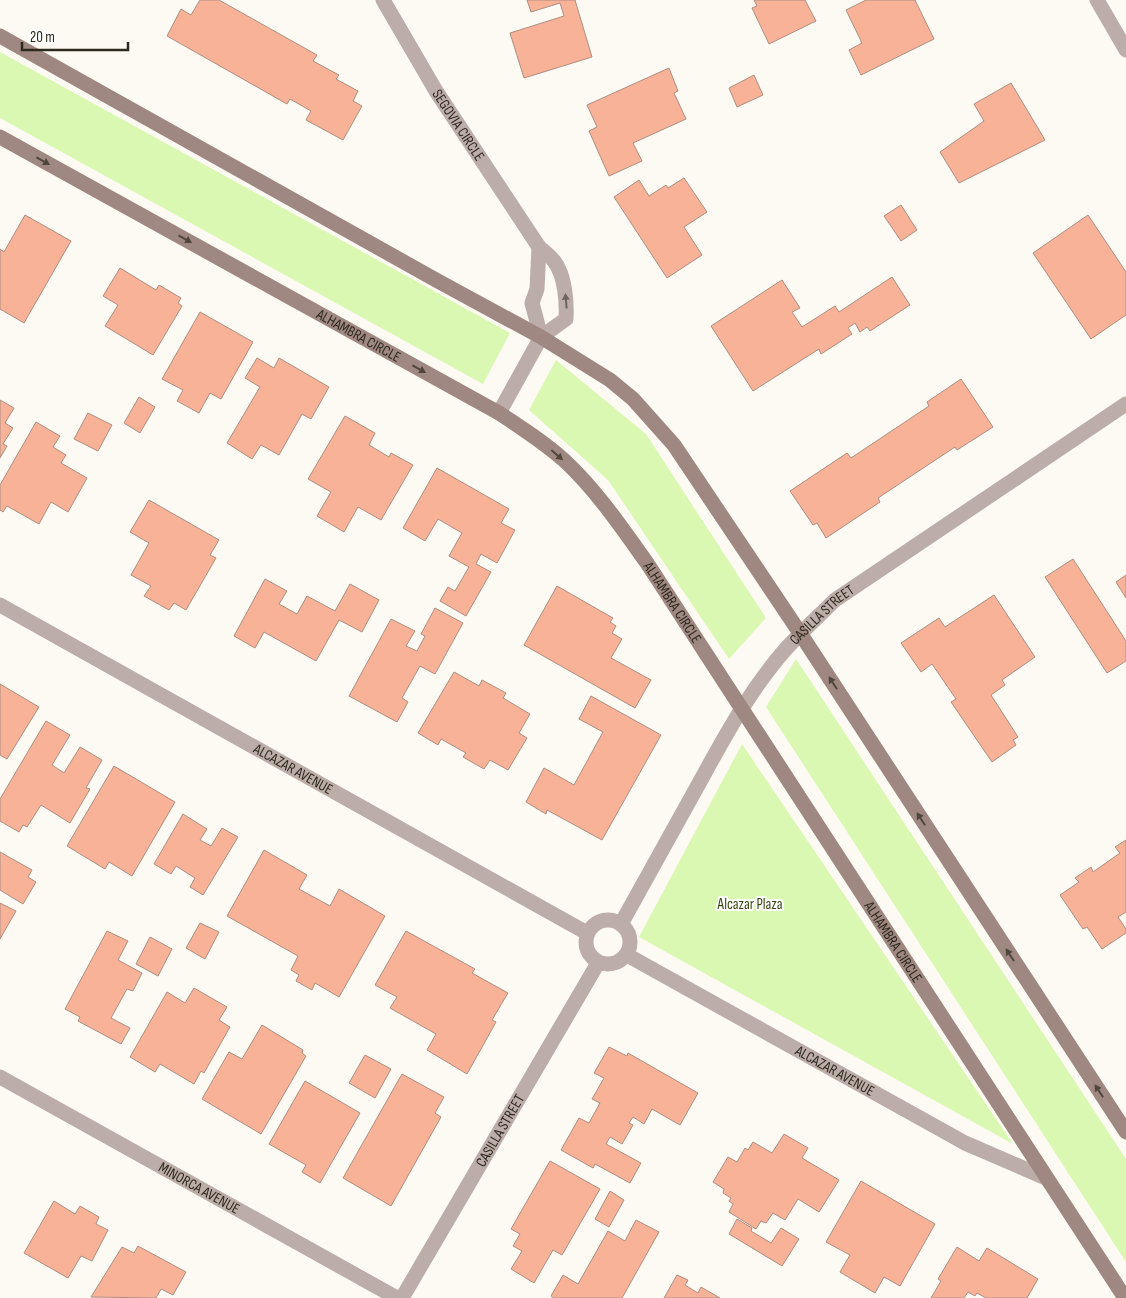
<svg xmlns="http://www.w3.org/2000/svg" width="1126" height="1298" font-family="'Sofia Sans Condensed',sans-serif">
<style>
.green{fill:#daf8b1}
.building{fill:#f7b297;stroke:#ad8e81}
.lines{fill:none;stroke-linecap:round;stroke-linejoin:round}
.street{stroke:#bdada9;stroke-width:15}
.secondary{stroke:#9f8882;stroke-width:15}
.oneway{fill:#51463c}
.oneway2{fill:#6f655d}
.labels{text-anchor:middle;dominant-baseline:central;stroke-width:4;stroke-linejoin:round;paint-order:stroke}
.street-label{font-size:15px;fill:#2f2a1e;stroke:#fff}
.park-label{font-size:15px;fill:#34470d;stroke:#fff}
</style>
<rect width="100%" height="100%" fill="#fdfaf4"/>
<path class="green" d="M0,52L510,333L483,384L0,118Z
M556,360L646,434L766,618L729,659L608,480L529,410Z
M796,659L1126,1159V1262L766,707Z
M742,744L1013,1144L639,937Z"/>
<path class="building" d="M200,0H219L317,55L313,61L339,75L336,79L358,91L353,101L362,106L343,140L306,120L311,111L290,99L287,104L167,36L181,9L191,15Z
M527,0H575L592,57L524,78L510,33L564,16L560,3L531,12Z
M754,0H805L816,21L769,44L752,8L757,6Z
M866,0H915L934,39L861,75L849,50L862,43L846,10Z
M669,68L678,91L674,93L686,119L633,143L642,161L609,176L589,131L597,127L587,105Z
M754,75L763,95L737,107L729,88Z
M1011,83L1045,140L959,183L940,152L984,121L974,104Z
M684,178L707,212L684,227L702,255L667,278L614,197L639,180L649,196L666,185L668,188Z
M901,205L917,230L901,241L884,216Z
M25,215L71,241L24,323L0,309V249L4,252Z
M1088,215L1126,272V315L1091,339L1033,253Z
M120,268L156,290L159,285L181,298L178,303L182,306L153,355L105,326L118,305L103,296Z
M892,277L910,305L870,331L867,327L860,332L855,323L848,328L852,334L821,354L819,349L753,391L711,326L782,280L800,308L792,312L802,327L835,306L839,312Z
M200,312L253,342L221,399L210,393L199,413L177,401L183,390L162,379Z
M257,358L274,368L279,358L329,387L311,419L302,414L279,455L261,445L252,459L227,443L260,387L245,378Z
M961,379L993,427L957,450L955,447L878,498L880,502L826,538L817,523L813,525L790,491L847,453L851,458L929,406L927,402Z
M139,397L155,407L140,433L124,423Z
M0,400L14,408L5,423L13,428L3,444L7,446L0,458Z
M88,413L112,425L98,451L74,439Z
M345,416L375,433L369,445L389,457L391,453L413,465L381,520L358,507L344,532L317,516L331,492L308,479Z
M36,422L60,436L53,447L66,455L61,463L87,478L68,512L51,502L39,524L7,506L3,512L0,510V485Z
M437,468L509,509L501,523L515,530L497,563L481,554L476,564L491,572L466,616L440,601L448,587L455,591L469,567L449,556L462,533L438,519L425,541L403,528Z
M149,500L219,540L210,555L216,558L186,610L174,603L169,610L144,596L151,586L131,575L149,543L130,532Z
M1073,559L1126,641V661L1107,673L1045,577Z
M1126,575V598L1116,582Z
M265,579L287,591L279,604L297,614L307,596L335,611L350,584L379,600L362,632L339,620L316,661L264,632L255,648L234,636Z
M557,586L613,618L610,622L616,626L612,633L622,639L611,658L651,680L635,708L524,645Z
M994,595L1035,657L1002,680L1005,685L991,695L1018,737L1013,740L1016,745L992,762L951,702L956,699L932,664L921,672L901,643L939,618L945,627Z
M435,608L463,623L435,674L420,666L402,698L408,702L397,722L349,696L391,619L415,631L406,646L417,651L425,636L421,634Z
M454,672L479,686L482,680L506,693L503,698L530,714L519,733L527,738L508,770L490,760L484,769L463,757L466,753L441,739L438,745L418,733Z
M0,684L39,707L7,759L0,755Z
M591,696L661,735L602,840L547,810L546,814L526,802L544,768L574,785L603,732L579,719Z
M46,721L70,735L52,765L64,773L80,747L102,760L86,788L90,789L70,823L41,805L27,827L23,825L19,832L0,821V799Z
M114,766L175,802L132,876L109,862L105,869L67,846Z
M183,814L207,829L200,840L211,846L222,828L238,837L203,895L190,887L195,878L176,866L171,874L154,864Z
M1126,840V912L1118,917L1126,929V933L1102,949L1087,927L1083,929L1060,895L1079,882L1075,878L1091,867L1093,872L1120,853L1115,847Z
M264,850L307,875L299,889L330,906L339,889L385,916L339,997L315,983L312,990L296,981L299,975L291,970L298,956L227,916Z
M0,852L32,870L28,877L36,882L23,904L0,890Z
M0,903L16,911L0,939Z
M200,923L219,932L205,959L186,948Z
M107,931L128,941L118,960L142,973L133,991L127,989L111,1018L130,1028L121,1044L78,1021L80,1017L65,1009Z
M406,931L475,969L472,973L508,993L492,1020L496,1022L467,1074L427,1050L436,1034L390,1008L397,997L375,985Z
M150,937L172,949L158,976L136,964Z
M194,988L227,1007L219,1020L230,1027L204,1073L201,1071L194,1084L160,1064L155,1072L130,1057L167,992L185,1003Z
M262,1025L303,1050L302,1053L306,1056L261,1134L202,1099L229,1052L242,1059Z
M609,1047L627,1056L628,1053L698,1093L680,1125L652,1109L644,1124L633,1117L629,1123L633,1125L622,1144L610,1137L606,1144L641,1163L630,1183L595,1164L593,1168L561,1150L579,1118L589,1123L600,1103L592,1099L604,1078L594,1073Z
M365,1055L391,1069L375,1098L349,1083Z
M402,1074L444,1097L435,1113L441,1117L391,1206L343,1178Z
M305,1081L360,1113L320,1183L302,1172L306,1165L269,1144Z
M784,1134L808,1148L802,1158L839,1180L819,1212L798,1199L785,1220L773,1213L766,1223L761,1221L756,1229L729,1212L733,1204L729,1201L731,1198L723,1193L724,1189L713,1182L728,1157L737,1162L745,1148L748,1150L753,1142L772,1153Z
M550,1161L600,1189L562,1255L553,1250L534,1283L511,1269L522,1251L513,1246L520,1234L511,1229Z
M861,1181L935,1224L900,1286L884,1277L875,1293L840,1272L850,1255L826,1242Z
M610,1191L624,1200L609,1227L595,1219Z
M54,1201L75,1214L80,1206L99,1217L96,1224L108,1230L92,1261L81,1256L68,1278L24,1253Z
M737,1219L752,1228L751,1231L771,1243L781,1228L799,1239L782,1266L729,1234Z
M636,1220L659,1232L622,1298H554L551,1296L563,1275L578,1284L608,1231L625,1241Z
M138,1246L186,1272L173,1295L161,1289L156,1298L91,1297L122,1247L134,1253Z
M957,1247L979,1261L987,1248L1038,1279L1027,1298H986L977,1293L975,1296L968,1292L964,1298H931L941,1281L938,1279Z
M677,1275L688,1280L685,1285L698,1293L701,1287L720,1298H664Z"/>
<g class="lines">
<g class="street">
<path id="s1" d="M383,0L436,91L539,247C544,251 550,256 554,261C565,275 567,302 566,319L541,337L499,413"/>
<path d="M1097,0L1126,50"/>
<path d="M539,247L537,289L532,303L541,337"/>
<path id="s2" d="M0,605L587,933"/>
<circle cx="608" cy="942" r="22"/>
<path id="s3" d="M621,924C648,875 675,826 702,778C726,734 751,689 784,651C800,633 818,617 835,600L1126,404"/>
<path id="s4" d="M627,955L965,1143L1046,1178"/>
<path id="s5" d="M0,1077L397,1298"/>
<path id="s6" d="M402,1298L598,963"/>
</g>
<g class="secondary">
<path d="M0,36L436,280L541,337L610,380L633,399L674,445L800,633L1126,1132"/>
<path id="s7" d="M0,137L499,413C522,428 545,443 565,461C597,491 622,528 647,563L1125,1298"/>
</g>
</g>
<defs><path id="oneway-solid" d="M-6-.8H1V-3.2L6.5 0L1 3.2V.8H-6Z" transform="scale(1.25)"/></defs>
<g class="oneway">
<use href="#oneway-solid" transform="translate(43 161) rotate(29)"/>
<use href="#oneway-solid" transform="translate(185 239) rotate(29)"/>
<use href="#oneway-solid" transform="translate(419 369) rotate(29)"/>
<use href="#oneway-solid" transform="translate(557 455) rotate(41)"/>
<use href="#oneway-solid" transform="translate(833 683) rotate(-123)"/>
<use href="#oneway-solid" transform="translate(921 819) rotate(-123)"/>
<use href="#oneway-solid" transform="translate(1010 955) rotate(-123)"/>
<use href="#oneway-solid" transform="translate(1099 1091) rotate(-123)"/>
</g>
<use class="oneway2" href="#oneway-solid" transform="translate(566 301) rotate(-95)"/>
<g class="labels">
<g class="street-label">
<text stroke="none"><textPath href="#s1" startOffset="146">SEGOVIA CIRCLE</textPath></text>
<text stroke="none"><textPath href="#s7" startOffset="410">ALHAMBRA CIRCLE</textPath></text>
<text stroke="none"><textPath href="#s7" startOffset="830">ALHAMBRA CIRCLE</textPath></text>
<text stroke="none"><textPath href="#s3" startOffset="371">CASILLA STREET</textPath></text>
<text stroke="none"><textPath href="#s2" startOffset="336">ALCAZAR AVENUE</textPath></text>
<text stroke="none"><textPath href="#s7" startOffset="1235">ALHAMBRA CIRCLE</textPath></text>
<text stroke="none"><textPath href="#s4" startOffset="238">ALCAZAR AVENUE</textPath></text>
<text stroke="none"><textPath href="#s6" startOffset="194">CASILLA STREET</textPath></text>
<text stroke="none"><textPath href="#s5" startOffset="228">MINORCA AVENUE</textPath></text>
</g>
<g class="park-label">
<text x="750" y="904">Alcazar Plaza</text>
</g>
</g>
<path d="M22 42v8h106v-8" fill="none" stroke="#2f2a1e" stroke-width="2.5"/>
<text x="30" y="42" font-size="15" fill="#2f2a1e" stroke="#ffffff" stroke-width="4" paint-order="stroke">20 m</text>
</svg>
